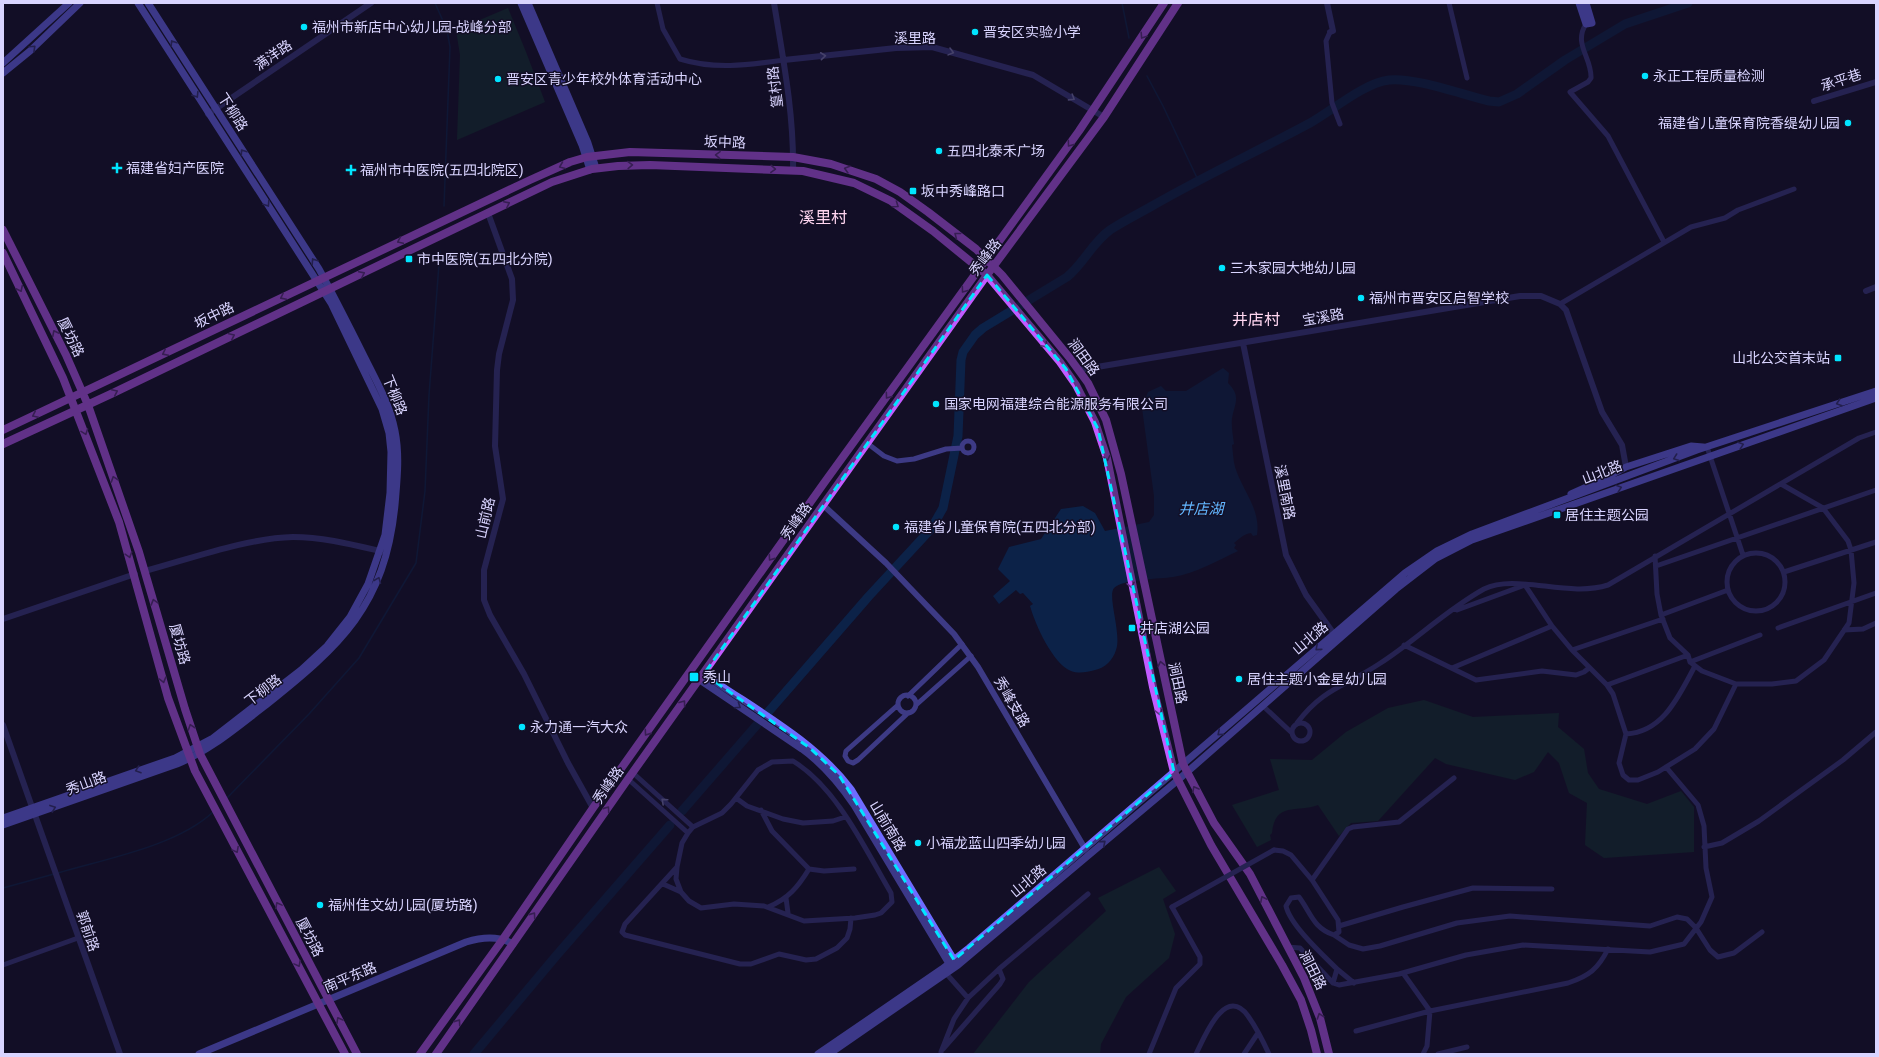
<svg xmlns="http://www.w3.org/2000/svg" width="1879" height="1057" font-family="Roboto,'Noto Sans SC',sans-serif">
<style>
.green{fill:#12302f}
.water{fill:#0c2248}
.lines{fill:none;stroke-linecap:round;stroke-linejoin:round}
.stream{stroke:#0c2248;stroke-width:1.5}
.river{stroke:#0c2248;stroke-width:9}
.minor{stroke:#3d3a85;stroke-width:5}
.tertiary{stroke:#3d3a85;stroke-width:6}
.secondary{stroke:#6f6bff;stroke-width:7}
.primary{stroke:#c25bff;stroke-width:8}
.minor-bridge{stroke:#3d3a85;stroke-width:5}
.oneway{stroke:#623188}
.oneway2{stroke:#38347d}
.oneway3{stroke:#837fbc}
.marked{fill:none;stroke:#00e5ff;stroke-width:3;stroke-dasharray:8 5;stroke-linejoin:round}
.poi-dot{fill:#00e5ff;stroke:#130f26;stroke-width:1.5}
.labels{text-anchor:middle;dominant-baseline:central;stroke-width:3;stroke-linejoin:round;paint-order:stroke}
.poi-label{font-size:14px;fill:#d9d4ff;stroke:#130f26;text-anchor:start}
.street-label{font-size:14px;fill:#d9d4ff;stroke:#130f26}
.water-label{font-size:15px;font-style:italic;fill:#62b6ff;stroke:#130f26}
.quarter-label{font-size:16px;fill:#ffd6f0;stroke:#130f26}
</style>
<rect width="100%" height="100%" fill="#130f26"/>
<path class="green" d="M508,8L526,52L545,102L457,140L460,55L456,30Z
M1424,700L1473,717L1559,713L1558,727L1584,749L1588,773L1599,789L1647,804L1681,791L1694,807V852L1604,858L1585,845L1587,803L1569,793L1559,763L1548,752L1534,772L1515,780L1446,764L1435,758L1378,821L1351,823L1339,836L1318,805C1297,813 1275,801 1272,833L1270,835L1271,840L1257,847L1232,805L1279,790L1270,759L1312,760L1346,732L1388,708Z
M1159,867L1176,891L1163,899L1175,934L1169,958L1126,997L1101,1044L1100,1054H973L1029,982L1106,911L1098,898Z"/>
<path class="water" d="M1223,368L1229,373L1228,383C1241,396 1235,403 1232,418C1231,426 1233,436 1234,444L1232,445C1233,452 1233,460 1235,467C1242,490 1261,509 1257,535L1253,536L1251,533C1244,534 1240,538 1234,543L1236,545L1234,548L1238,551C1217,561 1196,573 1173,577C1160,579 1123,579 1114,588C1107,596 1122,634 1116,650C1113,660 1105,668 1095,670C1087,672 1079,674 1071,671C1053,664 1035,624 1030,606L1033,604L1023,593L1020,594L1016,590L999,604L993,596L1010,581L998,569L1009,547L1041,539L1061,509L1083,506L1095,513L1105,531L1149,522L1154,515V496L1142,408L1148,392L1161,386L1166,391H1186Z"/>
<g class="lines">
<path class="stream" d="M435,3L447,30L450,47L444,206
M1122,3L1129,38
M1147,76L1163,106L1198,180
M227,798L309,714L359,658L416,563L425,491L429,395L440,251
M58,873C105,859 177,846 213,812
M3,888L54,874"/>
<path class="river" d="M682,811L869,596L931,529L943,508L958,436L961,360L963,352L975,335L983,328L1067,277C1084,263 1092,243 1110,230C1124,221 1138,214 1152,206C1204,176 1258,151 1310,123C1333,110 1364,83 1389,80C1415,77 1463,95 1489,101L1499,102L1517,94L1565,60L1625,24L1688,3
M474,1054L556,956L670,825"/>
<path class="minor" d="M657,3L663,29L680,59C715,70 748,65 784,60
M1449,3L1467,78
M1586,24C1573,44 1592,58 1591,78L1588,82L1570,92L1608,136L1664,242
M1330,32L1326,41L1332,103L1340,124
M1560,304L1691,227L1725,218L1738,210L1794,189
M962 447a6 6 0 1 1 12 0a6 6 0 1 1-12 0Z
M867,443L884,456L897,461L914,459L946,449L962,448
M1707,447L1743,555
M1727 582a29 29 0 1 1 58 0a29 29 0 1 1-58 0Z
M1655,556L1657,594L1661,615L1670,638L1688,655L1690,662L1702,671L1736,684H1772L1796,681L1824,660L1849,623L1854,583L1851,550L1848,541L1823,508L1781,484
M1656,566L1876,490
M1784,572L1876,542
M1457,610L1525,585L1552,626L1572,650L1607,685L1613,694L1626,734L1619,763L1623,775L1629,780H1638L1658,772L1695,749L1714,729L1736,684
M1661,615L1728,590
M1778,628L1876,593
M1844,630L1863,629L1876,623
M1404,645L1476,680L1542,671L1576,675L1584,672L1589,668
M1572,650L1663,619
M1690,662L1760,635
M1452,668L1552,626
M1607,685L1688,655
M898 704a9 9 0 1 1 18 0a9 9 0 1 1-18 0Z
M908,696L962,644
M898,705L846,751L845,756L848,761L853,763L858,760L908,713
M916,705L971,656
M1263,706L1292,733
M1292 732a9 9 0 1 1 18 0a9 9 0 1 1-18 0Z
M1297,723C1323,688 1346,686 1379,664C1415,641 1446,610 1484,589C1516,573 1568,598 1608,585L1859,438L1876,432
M1626,734C1664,732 1679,695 1695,666
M793,761C838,789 865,849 891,893L892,902L881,913L875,915L855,918L804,921L764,906L734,904L701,908L689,901L681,892L676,879L677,867L682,843L688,833L693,827L722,813L731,804L758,770L772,762Z
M633,773L693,827
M628,779L688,833
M736,798L747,806L783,819L803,823L833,821L845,817
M761,810L772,831L809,869L824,871L854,869
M1704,847L1722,843L1759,821L1843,760L1876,732
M1274,850L1283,851L1291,855L1312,880L1338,920L1339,932L1334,935C1313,928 1311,913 1299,897L1291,898L1286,906C1290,925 1323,955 1337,969L1333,983
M677,867L625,924L622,932L625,935L740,964H751L779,954L806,960L816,959L837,948L847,938L850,929L851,918
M1312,880L1348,829L1353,827L1399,822L1454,778
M663,884L681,892
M786,898L788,913
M768,907C788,899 798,887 809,869
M1339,926L1403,907L1473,888L1552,889
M1334,935L1349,945L1363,949L1380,946L1457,923L1510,916L1650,926L1677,917L1687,919L1696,928L1710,950L1718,957L1734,953L1762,932
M1287,947L1300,948L1333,983L1339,985L1399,974L1466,955L1523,945L1650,952L1684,944L1701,922L1712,897L1706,868L1704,826L1698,805L1666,767
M3,965L78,938
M1337,969L1354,983
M944,971L968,998
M1403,973L1430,1011L1427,1046L1423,1054
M1356,1031L1430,1011L1568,983C1589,976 1598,969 1608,949
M943,1049L1000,984L1003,979L999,969
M941,1052L954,1019L968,998L999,969L1088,894
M1149,1054L1176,988L1200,964V957L1172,907
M1196,1054C1204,1038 1225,984 1248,1016C1256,1027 1263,1041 1269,1054
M1244,1054L1258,1033
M1438,1054L1467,1047"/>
<path class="tertiary" d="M774,3C783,58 794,114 793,170
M1327,3L1333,31L1330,32
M784,60L896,48L932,47L1033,75L1104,117
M1814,101L1876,82
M208,114L371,3
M488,213L512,279L513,300L499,354L497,370L495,446L503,499L484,570V600L490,615L524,674L568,763L593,808
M1866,291L1876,287
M1243,343L1286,555L1306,595L1334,634
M1079,370L1520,296H1541L1560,304L1566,310L1602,412L1622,445L1626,467
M823,505L886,563L954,634L978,667L1087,852
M145,571C190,559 247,538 293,537C324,537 354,545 384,552
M3,619L135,574
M3,725L32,807
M35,815L120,1054"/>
<path class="secondary" d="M521,3L582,145L590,170
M528,3L588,143L596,168
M1579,3L1586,24L1592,23L1586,3
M3,63L69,3
M3,73L30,51L80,3
M1571,494L1600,481L1626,467L1691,446L1703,447
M704,674C754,709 813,739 851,789L956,963
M700,680L802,749C823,764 839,783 854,805L951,967
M3,818L175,758L213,738L301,670L327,646L350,617L368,584L385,535L390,493L391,452L389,433L382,409L331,303L138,3
M3,825L177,764C211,750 237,727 266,705C341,645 385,606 395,505C397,480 400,456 395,431C390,405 377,382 365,358C350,328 335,298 319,269L148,3
M199,1054L466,942C482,937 498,935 513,944
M818,1054L942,969L969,948L1405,573L1437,551L1472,534L1697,450L1876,391
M829,1054L958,965L1178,780L1396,589L1435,559L1472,540L1876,398"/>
<path class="primary" d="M3,230L66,355L88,405L139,552L185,709L200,754L357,1054
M3,253L63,378L119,522L168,698L195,771L345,1054
M3,430L530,180L570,162L587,157L630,152L793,157L831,164L876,179L900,192L928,212L976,249L1002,275L1069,357L1088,383L1106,420L1121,474L1183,764L1214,823L1250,874L1304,978L1320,1018L1329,1054
M3,444L111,394L552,182L592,169L618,166L650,165L803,171L854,183L891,201L933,231L987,275L1060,362L1076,385L1095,422L1107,458L1153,687L1174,772L1211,845L1282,965L1301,1000L1311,1030L1317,1054
M420,1054L503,939L593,808L824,483L1079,131L1164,3
M436,1054L628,779L848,470L987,275L1104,117L1178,3"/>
<path class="minor-bridge" d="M1172,907L1274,850"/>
</g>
<defs><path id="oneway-chevron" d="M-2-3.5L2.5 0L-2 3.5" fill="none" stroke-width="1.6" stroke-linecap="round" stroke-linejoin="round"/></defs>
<g class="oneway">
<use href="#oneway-chevron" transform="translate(1143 36) rotate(123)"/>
<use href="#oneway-chevron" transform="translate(1070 144) rotate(126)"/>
<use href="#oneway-chevron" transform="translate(718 155) rotate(-178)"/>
<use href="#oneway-chevron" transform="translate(630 165) rotate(-2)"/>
<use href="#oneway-chevron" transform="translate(562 166) rotate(158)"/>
<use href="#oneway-chevron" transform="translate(773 169) rotate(2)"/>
<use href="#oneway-chevron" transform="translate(847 169) rotate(-164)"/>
<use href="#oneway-chevron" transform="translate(507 204) rotate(-26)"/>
<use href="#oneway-chevron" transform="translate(896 205) rotate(35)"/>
<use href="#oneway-chevron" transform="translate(957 235) rotate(-142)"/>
<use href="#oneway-chevron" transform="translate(400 241) rotate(155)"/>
<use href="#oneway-chevron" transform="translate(362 274) rotate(-26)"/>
<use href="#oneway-chevron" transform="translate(20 289) rotate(64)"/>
<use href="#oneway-chevron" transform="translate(964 290) rotate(126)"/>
<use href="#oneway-chevron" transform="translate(283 297) rotate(154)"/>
<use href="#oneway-chevron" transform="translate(55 333) rotate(-117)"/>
<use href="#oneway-chevron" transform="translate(232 336) rotate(-25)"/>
<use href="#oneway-chevron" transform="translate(1045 345) rotate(49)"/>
<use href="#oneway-chevron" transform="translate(165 353) rotate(154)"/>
<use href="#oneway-chevron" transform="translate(115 392) rotate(-25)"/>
<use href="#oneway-chevron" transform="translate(888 396) rotate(126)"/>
<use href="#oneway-chevron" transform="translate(35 415) rotate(155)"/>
<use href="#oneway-chevron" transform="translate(85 432) rotate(70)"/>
<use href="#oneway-chevron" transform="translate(1107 458) rotate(77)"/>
<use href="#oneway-chevron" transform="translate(114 479) rotate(-109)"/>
<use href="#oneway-chevron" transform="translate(129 555) rotate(73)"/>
<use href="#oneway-chevron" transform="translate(771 558) rotate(125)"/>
<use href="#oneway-chevron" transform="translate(1131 585) rotate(78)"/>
<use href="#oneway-chevron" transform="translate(154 602) rotate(-106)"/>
<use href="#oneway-chevron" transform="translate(1161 664) rotate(-102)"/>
<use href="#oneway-chevron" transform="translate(163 680) rotate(75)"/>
<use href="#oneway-chevron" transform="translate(683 703) rotate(-54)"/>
<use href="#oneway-chevron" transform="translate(1159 712) rotate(77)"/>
<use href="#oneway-chevron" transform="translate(191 727) rotate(-109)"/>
<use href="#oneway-chevron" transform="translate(647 733) rotate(125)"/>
<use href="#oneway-chevron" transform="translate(1195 789) rotate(-119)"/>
<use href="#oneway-chevron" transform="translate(607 809) rotate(-55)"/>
<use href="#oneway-chevron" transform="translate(236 850) rotate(62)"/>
<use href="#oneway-chevron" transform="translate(1263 899) rotate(-117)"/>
<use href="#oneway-chevron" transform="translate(278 905) rotate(-118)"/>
<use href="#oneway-chevron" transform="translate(533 915) rotate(-55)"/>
<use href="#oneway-chevron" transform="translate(298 964) rotate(62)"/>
<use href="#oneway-chevron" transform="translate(1320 1016) rotate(-108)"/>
<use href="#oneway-chevron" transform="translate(339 1020) rotate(-119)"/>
<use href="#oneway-chevron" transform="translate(458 1022) rotate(-55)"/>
</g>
<g class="oneway2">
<use href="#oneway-chevron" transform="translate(173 43) rotate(-122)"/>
<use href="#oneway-chevron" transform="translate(33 48) rotate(-43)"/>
<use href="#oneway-chevron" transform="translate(196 95) rotate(58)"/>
<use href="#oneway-chevron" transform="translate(243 152) rotate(-124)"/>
<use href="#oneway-chevron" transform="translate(267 204) rotate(57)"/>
<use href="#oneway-chevron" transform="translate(314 261) rotate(-123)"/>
<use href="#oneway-chevron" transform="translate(1839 403) rotate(162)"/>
<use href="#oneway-chevron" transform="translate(1741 445) rotate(-19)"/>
<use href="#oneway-chevron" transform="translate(1676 458) rotate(160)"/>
<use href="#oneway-chevron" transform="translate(1619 488) rotate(-19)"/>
<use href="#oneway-chevron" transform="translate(378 580) rotate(-68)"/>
<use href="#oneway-chevron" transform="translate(1318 648) rotate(139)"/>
<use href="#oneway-chevron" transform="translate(738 706) rotate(34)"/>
<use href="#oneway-chevron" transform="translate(1220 733) rotate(139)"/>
<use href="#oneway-chevron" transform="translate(138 770) rotate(161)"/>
<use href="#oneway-chevron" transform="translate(53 808) rotate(-20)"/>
<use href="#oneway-chevron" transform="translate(1103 843) rotate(-40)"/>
</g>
<g class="oneway3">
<use href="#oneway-chevron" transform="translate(951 52) rotate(15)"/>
<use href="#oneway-chevron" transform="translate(823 56) rotate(-6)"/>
<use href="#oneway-chevron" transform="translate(1072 98) rotate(32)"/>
<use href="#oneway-chevron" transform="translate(664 801) rotate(-138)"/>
</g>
<path d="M0 0H1879V1057H0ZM987,275L1066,369L1098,429L1174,772L954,960L839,775L810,748L704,674Z" fill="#130f26" fill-opacity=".55" fill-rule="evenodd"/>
<path class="marked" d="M987,275L1066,369L1098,429L1174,772L954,960L839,775L810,748L704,674Z"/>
<g class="poi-dot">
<circle cx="304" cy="27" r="4"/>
<circle cx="975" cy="32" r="4"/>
<circle cx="1645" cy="76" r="4"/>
<circle cx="498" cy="79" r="4"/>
<circle cx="1848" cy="123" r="4"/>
<circle cx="939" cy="151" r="4"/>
<path d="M115 162h4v4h4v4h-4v4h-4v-4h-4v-4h4z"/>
<path d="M349 164h4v4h4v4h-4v4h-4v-4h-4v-4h4z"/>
<rect x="909" y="187" width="8" height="8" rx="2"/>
<rect x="405" y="255" width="8" height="8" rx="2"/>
<circle cx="1222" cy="268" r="4"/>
<circle cx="1361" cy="298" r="4"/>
<rect x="1834" y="354" width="8" height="8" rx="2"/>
<circle cx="936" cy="404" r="4"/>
<rect x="1553" y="511" width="8" height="8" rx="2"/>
<circle cx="896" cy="527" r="4"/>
<rect x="1128" y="624" width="8" height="8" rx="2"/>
<rect x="689" y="672" width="10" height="10" rx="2"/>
<circle cx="1239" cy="679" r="4"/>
<circle cx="522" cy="727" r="4"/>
<circle cx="918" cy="843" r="4"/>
<circle cx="320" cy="905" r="4"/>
</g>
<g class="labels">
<g class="poi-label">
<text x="312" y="27">福州市新店中心幼儿园-战峰分部</text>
<text x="983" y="32">晋安区实验小学</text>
<text x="1653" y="76">永正工程质量检测</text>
<text x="506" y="79">晋安区青少年校外体育活动中心</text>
<text x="1840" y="123" text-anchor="end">福建省儿童保育院香缇幼儿园</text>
<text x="947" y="151">五四北泰禾广场</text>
<text x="126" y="168">福建省妇产医院</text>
<text x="360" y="170">福州市中医院(五四北院区)</text>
<text x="921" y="191">坂中秀峰路口</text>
<text x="417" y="259">市中医院(五四北分院)</text>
<text x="1230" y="268">三木家园大地幼儿园</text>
<text x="1369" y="298">福州市晋安区启智学校</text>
<text x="1830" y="358" text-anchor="end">山北公交首末站</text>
<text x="944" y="404">国家电网福建综合能源服务有限公司</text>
<text x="1565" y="515">居住主题公园</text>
<text x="904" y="527">福建省儿童保育院(五四北分部)</text>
<text x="1140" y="628">井店湖公园</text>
<text x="703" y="677">秀山</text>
<text x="1247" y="679">居住主题小金星幼儿园</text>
<text x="530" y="727">永力通一汽大众</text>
<text x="926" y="843">小福龙蓝山四季幼儿园</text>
<text x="328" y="905">福州佳文幼儿园(厦坊路)</text>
</g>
<g class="street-label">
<text x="915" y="38">溪里路</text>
<text transform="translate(273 55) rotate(-34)">满洋路</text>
<text transform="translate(1841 80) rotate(-18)">承平巷</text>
<text transform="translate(775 87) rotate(-97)">篁村路</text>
<text transform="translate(233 112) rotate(57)">下柳路</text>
<text transform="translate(725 142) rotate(2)">坂中路</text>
<text transform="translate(985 257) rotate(-53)">秀峰路</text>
<text transform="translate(214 315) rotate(-26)">坂中路</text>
<text transform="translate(1323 317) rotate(-10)">宝溪路</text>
<text transform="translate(71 337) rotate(64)">厦坊路</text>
<text transform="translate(1084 357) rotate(54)">涧田路</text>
<text transform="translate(395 395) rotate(68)">下柳路</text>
<text transform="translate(1602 472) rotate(-21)">山北路</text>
<text transform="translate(1285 492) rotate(79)">溪里南路</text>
<text transform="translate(485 518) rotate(-77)">山前路</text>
<text transform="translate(796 521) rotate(-55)">秀峰路</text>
<text transform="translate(1310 638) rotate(-41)">山北路</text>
<text transform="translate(180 644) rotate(74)">厦坊路</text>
<text transform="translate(1178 683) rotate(78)">涧田路</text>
<text transform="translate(263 690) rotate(-38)">下柳路</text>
<text transform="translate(1012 702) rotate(60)">秀峰支路</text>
<text transform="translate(86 783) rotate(-20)">秀山路</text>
<text transform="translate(608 785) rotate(-55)">秀峰路</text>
<text transform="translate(888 826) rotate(59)">山前南路</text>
<text transform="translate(1028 881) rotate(-40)">山北路</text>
<text transform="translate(88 931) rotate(71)">郭前路</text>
<text transform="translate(310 937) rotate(62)">厦坊路</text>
<text transform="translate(1313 970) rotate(63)">涧田路</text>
<text transform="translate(350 977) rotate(-23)">南平东路</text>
</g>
<g class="water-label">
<text x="1201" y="509">井店湖</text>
</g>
<g class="quarter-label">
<text x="823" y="217">溪里村</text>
<text x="1256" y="319">井店村</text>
</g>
</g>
<rect width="1879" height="1057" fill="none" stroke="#d9d4ff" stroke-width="8"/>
</svg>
